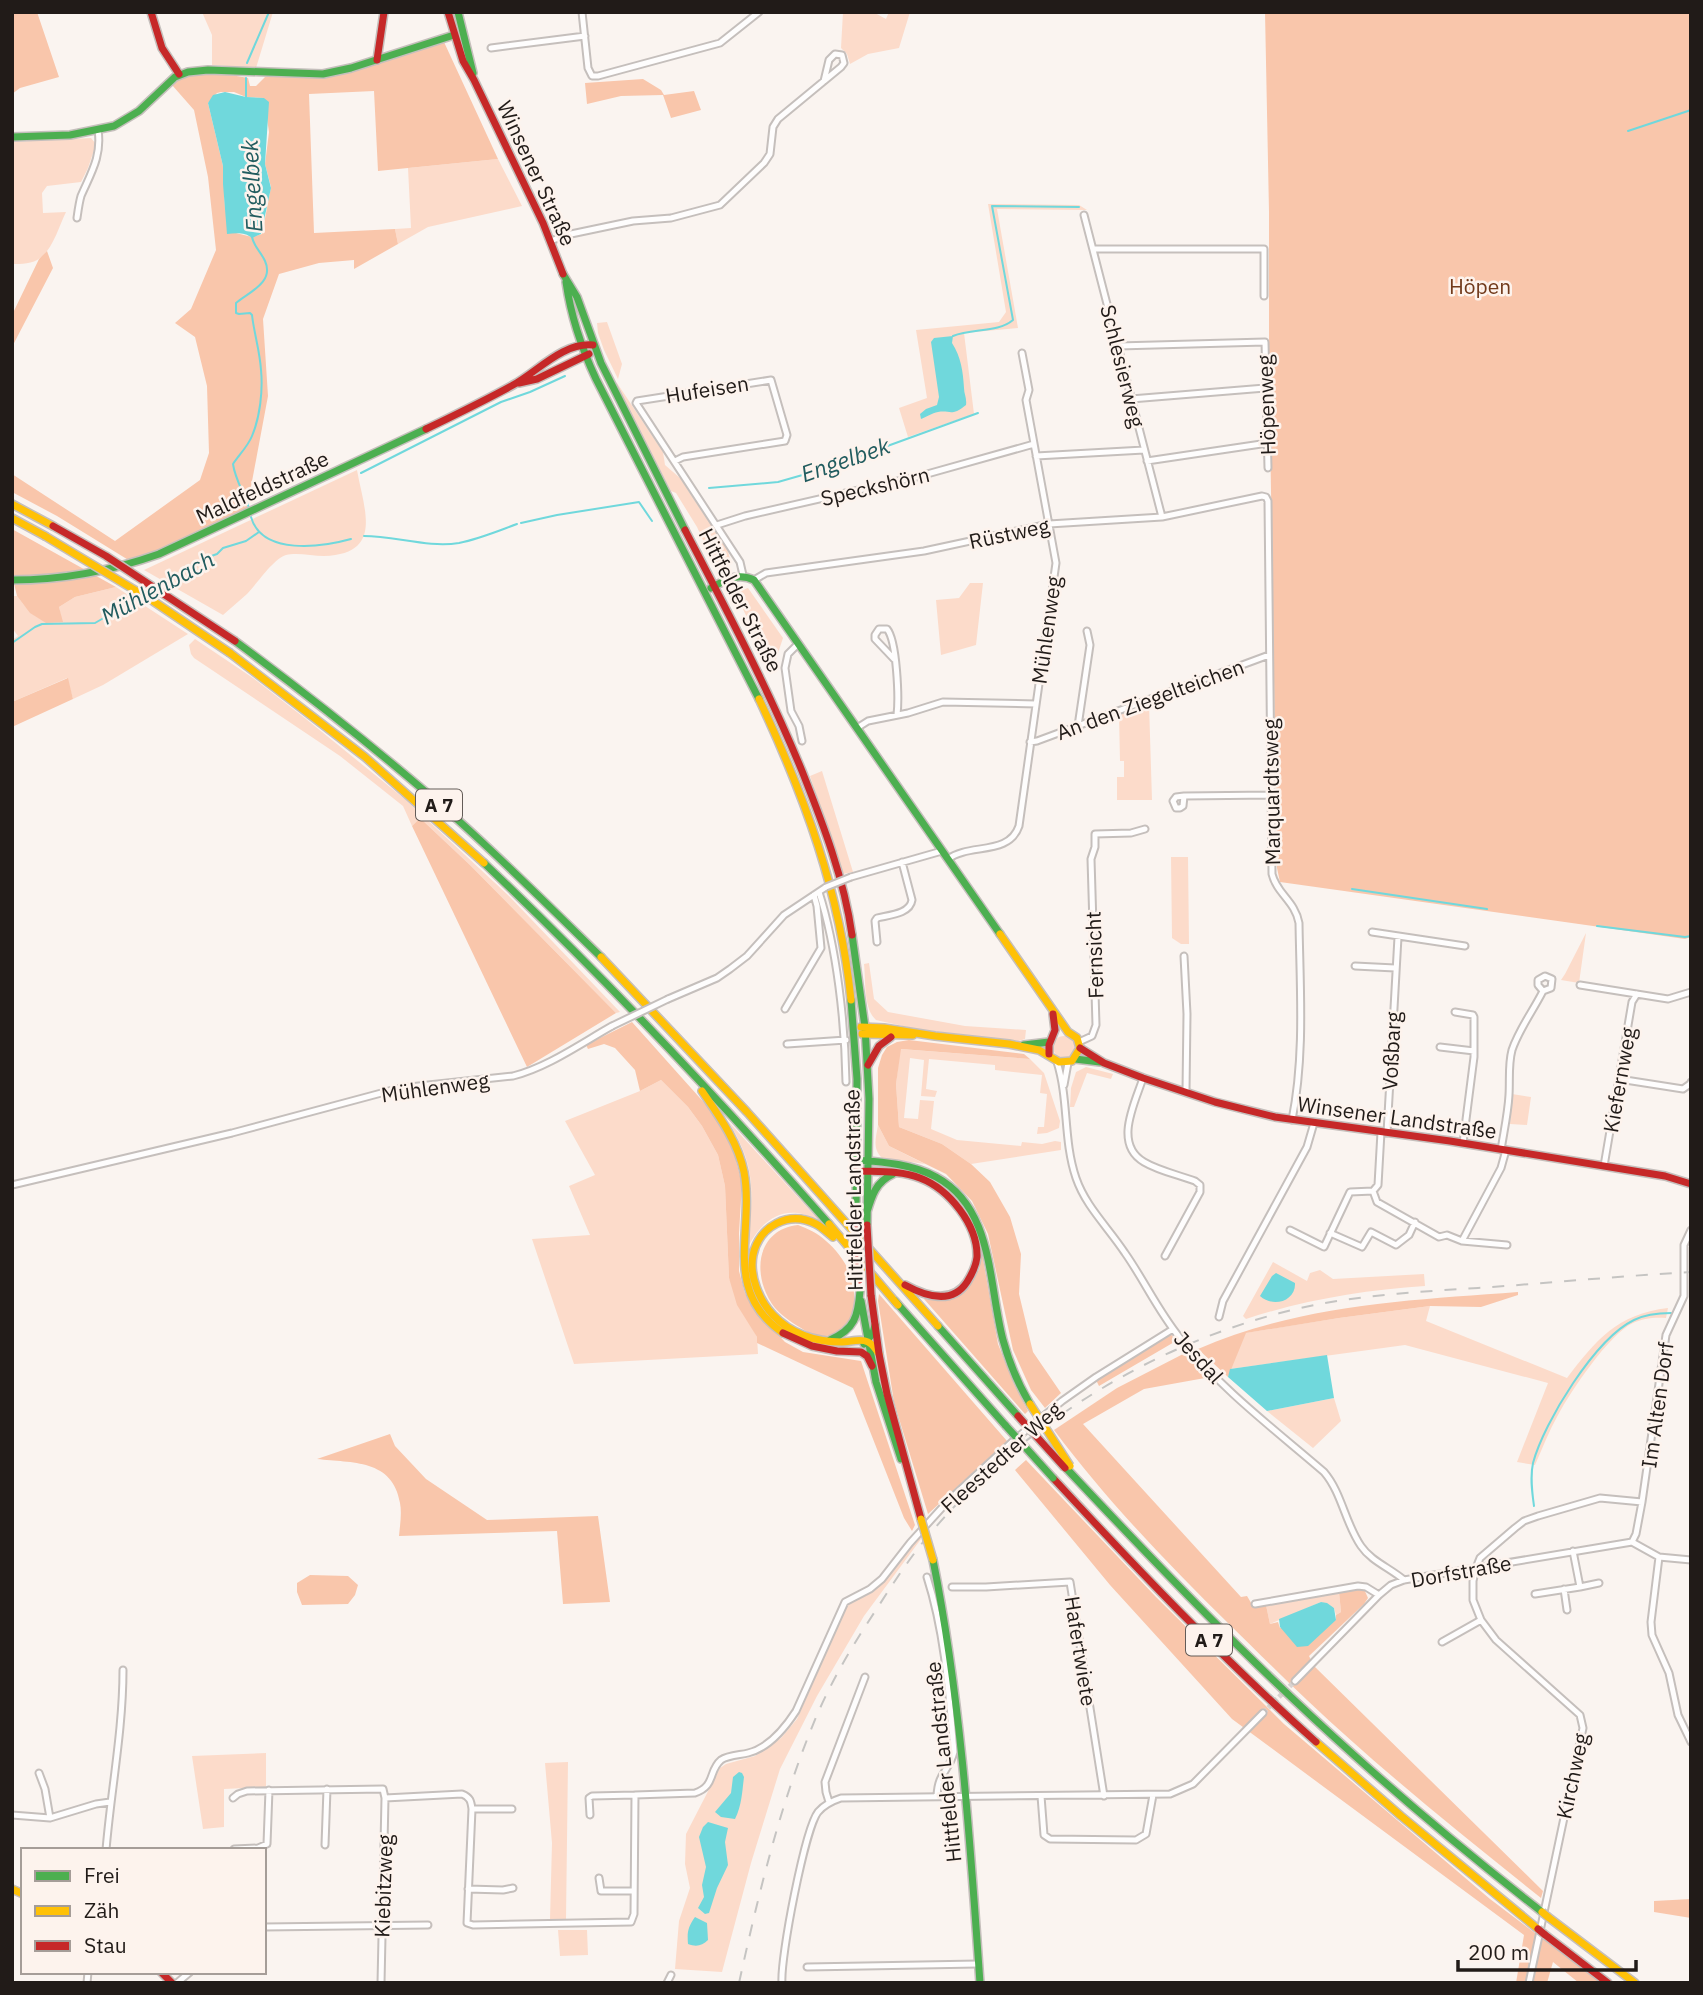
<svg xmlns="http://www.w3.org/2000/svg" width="1703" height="1995" font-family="'IBM Plex Sans',sans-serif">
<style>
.green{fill:#fcdbca}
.forest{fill:#f9c6ab;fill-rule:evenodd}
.water{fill:#70d8dc}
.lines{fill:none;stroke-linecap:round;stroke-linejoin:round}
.stream{stroke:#70d8dc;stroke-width:2}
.street-tunnel{stroke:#d9d3d0;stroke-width:5;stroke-dasharray:5 2.5;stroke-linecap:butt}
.street-casing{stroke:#c5bfbc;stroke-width:9}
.fast-casing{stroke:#c5bfbc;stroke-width:10}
.slow-casing{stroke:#c5bfbc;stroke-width:10}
.jam-casing{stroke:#c5bfbc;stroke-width:10}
.street{stroke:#fefdfd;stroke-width:5}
.fast{stroke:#4caf50;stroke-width:7}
.slow{stroke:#ffc107;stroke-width:7}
.jam{stroke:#c62828;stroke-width:7}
.rail{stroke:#c5c4c2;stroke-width:2;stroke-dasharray:12 12;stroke-linecap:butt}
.street-bridge-casing{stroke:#c5bfbc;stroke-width:9;stroke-linecap:butt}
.fast-bridge-casing{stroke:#c5bfbc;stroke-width:10;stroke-linecap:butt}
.slow-bridge-casing{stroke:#c5bfbc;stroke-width:10;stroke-linecap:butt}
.jam-bridge-casing{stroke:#c5bfbc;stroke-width:10;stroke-linecap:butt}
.street-bridge{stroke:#fefdfd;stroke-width:5}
.fast-bridge{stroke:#4caf50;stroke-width:7}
.slow-bridge{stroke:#ffc107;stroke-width:7}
.jam-bridge{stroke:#c62828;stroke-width:7}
.labels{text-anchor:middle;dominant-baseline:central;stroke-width:5;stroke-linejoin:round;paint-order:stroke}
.shield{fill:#fdf3ed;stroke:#635c58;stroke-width:2}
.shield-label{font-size:19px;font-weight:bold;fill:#211b18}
.street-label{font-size:21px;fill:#211b18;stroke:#fdf3ed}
.park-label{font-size:21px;fill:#723a1b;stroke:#fdf3ed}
.water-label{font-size:23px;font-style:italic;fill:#215c5f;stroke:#fdf3ed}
</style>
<rect width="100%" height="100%" fill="#faf4f0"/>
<path class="green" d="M202,12H273L256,68L212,65V35Z
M843,12H873L886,19L889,12H910L899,48L868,54L850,64L847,54L841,48Z
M91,138L96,144L88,168L81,182L47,186L42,193L43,213L66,212C59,226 53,249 40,258C33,264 21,264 12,264V142Z
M498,159L522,206L428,227L398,244L395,229L411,228L408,168Z
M988,204L1079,205L1087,210L997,209L1018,328L964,333L974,414L908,437L899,408L927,398L916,330L999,322L1006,312Z
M607,322L622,364L618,379L604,350L598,333L597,323Z
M617,383L663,452L665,465L680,478L728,551L730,559L712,564V552L708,551L697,527L676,493L671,491L616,385Z
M357,470C364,510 384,554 324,556C312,556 297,552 286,555C273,559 257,584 247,594C239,601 231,608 223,615L144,570Z
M970,583H983L976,645L941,655L936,600L959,598Z
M116,587L188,634L103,685L73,699L67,678L12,702V640L18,636L12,628V596H17C31,614 38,623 62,622L59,607L75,597Z
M748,588L783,638L772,671L735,592Z
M195,639L253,678L306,719L406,800L509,896L620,1012L616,1013L470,865L420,818L412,826L403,806L340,756L194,658L191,654L189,645Z
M1149,704L1152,800H1117V777H1124V761H1120L1119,715Z
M822,771L853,872L843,874L810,776Z
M1171,857H1188L1189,944H1181L1172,938Z
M1586,933L1579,983L1561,980L1565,974Z
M869,963L874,999L888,1012L965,1026L1026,1030L1025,1039L1019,1041L916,1029L876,1020C863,1008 866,981 864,964Z
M1053 1047a11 11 0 1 1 22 0a11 11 0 1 1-22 0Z
M900,1049L1030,1059L1044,1073L1060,1121L1059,1128L1047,1133L1037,1134L1038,1127H1044L1047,1094L1040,1093L1042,1075L995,1070V1065L929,1059L926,1089L937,1091L935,1097L921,1096L924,1060L910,1058L904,1118L918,1119L920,1100L934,1101L931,1129L957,1140L1021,1146L1022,1142L1042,1144L1055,1141L1061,1142V1150L971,1164L942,1144L899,1127L896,1084Z
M1086,1067L1113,1074L1111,1079L1087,1073L1074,1107H1070L1071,1088L1076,1072Z
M661,1080L688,1107L702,1126L718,1155L725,1186L729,1278L757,1337L758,1354L574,1364L532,1239L590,1235L569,1186L595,1175L565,1121L640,1091Z
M1512,1094L1531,1097L1527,1125L1510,1124Z
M728,1121L819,1220C812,1218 805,1214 798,1213C774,1210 759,1227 749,1245L748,1240C754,1189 755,1165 728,1121Z
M878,1125L889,1146L925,1164L882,1158C872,1148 876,1138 878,1125Z
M1273,1262L1307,1281L1310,1273L1320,1270L1333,1279L1424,1274L1425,1286C1364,1290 1304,1300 1246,1319L1243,1316Z
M1430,1306L1426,1321L1567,1378C1596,1340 1617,1314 1668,1308L1666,1318C1655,1317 1643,1318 1633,1323C1609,1334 1571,1391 1558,1415C1549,1431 1542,1449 1535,1465L1517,1462L1548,1383L1405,1345L1230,1369L1245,1333L1339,1318Z
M1334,1398L1341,1421L1313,1448L1267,1411Z
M919,1534L921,1539L864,1616L817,1696L780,1769L751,1863L722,1972L675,1969L679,1921L690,1888L685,1864L686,1834L720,1768L726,1764L755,1756L781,1738L797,1719L846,1608L849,1604L873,1592Z
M1339,1592L1341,1612L1336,1615L1334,1608L1321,1602L1270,1624L1266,1605Z
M266,1753V1787L224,1789V1827L203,1829L192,1756Z
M568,1762L566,1919H550L552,1843L545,1763Z
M558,1930H587L588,1955L560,1956Z"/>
<path class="forest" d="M12,12H37L59,77L20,88L12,94Z
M1265,12H1691V937L1685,939L1280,882L1277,868L1269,365V212Z
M444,42L498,159L378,171L374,91L309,94L314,233L395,229L398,244L354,269V260L319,263L279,274L263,319L268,396L247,508L150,555L130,561L57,516L12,492V474L115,541L200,480L209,453L207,386L195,337L175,323L191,309L216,250L208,177L194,110L172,85C174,83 176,79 180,77C192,69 233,75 248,78L250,86H256L265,77H311L347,73ZM221,92H234L246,97L264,98L269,132L265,164L271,187L262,234L252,237L236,233L225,209L223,166L208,103L217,93Z
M643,79L661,90L664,95L694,91L701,110L671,118L663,95L621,96L587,104L585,83Z
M47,251L53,268L12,347V315L39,259Z
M12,529L116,587L75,597L59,607L63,622L46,623L30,613L17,596L12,575Z
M68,678L73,699L12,727V702Z
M420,818L470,865L616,1013L527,1067L412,826Z
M632,1022L716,1116L733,1148L742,1184L739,1233V1271L745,1293L754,1310L785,1342L803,1352L861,1361L915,1525L912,1531L904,1518L853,1388L757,1343V1337L737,1305L729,1278L725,1186L718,1155L702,1126L688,1107L661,1080L640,1091L635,1070L615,1048L604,1044L588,1049L586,1045Z
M909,1040L1024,1054L1030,1059L901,1049L896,1084L899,1127L942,1144L971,1164L990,1182L1010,1217L1021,1254L1019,1294L1033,1352L1061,1393L1045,1408L1031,1390L1013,1350L988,1234L972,1201L946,1174L889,1146L878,1125V1068L882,1055L887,1047L897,1042Z
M798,1225C808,1229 818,1233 826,1241C836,1249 847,1264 851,1276C858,1300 855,1332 826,1336C818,1338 808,1333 801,1328C791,1322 779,1314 772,1304C752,1274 756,1230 798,1225Z
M982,1253L998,1344L1014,1384L1028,1411L1025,1414L924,1299L948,1300L979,1270Z
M1518,1292V1295L1481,1307L1430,1306L1339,1318L1246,1333L1228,1377L1198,1349C1298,1305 1410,1300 1518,1292Z
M879,1294L1007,1441L928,1514L894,1402L878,1301Z
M1170,1333L1176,1341L1099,1386L1096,1380Z
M1187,1352L1205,1378L1144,1389L1083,1424L1241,1597L1247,1596L1253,1606L1266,1605L1270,1624L1278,1622L1280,1628L1336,1620V1615L1341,1612L1339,1592L1357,1589H1364L1368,1598L1364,1604L1309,1656L1314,1666L1543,1891L1541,1898C1461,1834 1381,1770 1307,1700C1281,1676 1256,1650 1231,1626C1167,1563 1108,1502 1054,1430L1117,1388Z
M390,1434L395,1446L426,1479L487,1520L598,1516L610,1602L563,1604L557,1531L399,1536C400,1525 402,1513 400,1503C393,1459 352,1463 317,1459Z
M1026,1460L1156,1597L1284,1724L1490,1899L1601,1983H1579L1553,1962L1547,1983H1516L1524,1935L1232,1719L1110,1585L1015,1470Z
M310,1575L348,1576L358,1585L355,1595L348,1604L302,1605L297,1592V1583Z
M1691,1899V1918L1654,1912V1901Z"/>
<path class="water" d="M225,92L246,97L264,98L269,102L265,164L271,188L261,234L252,238C245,232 236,233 227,234L223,184V166L208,103L213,95Z
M953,336L952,343C961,357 963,371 964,388C964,394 967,398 966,405C951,417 951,410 938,412C932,413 926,417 921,419L920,414L926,409L937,405L939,397L931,342L934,338Z
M1276,1273L1295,1283C1296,1301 1273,1308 1260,1296L1272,1276Z
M1327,1355L1334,1398L1267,1411L1228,1377L1230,1369Z
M1321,1602L1327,1603L1334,1608L1336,1620L1308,1646L1297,1647L1280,1627L1279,1619Z
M739,1772L742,1773L744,1777C742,1792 742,1805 735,1819L721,1817L715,1812L731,1793L733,1777Z
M708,1822L728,1828L725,1842L728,1865L717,1888L709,1913L705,1914L698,1908L704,1897L702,1885L706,1867L699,1837L703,1827Z
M695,1917L707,1923L708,1940C702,1946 696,1947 688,1944C687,1932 688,1927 695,1917Z"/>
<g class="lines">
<path class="stream" d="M247,63L269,12
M246,98V78
M1628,131L1691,110
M953,336C972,328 998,333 1013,320L992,206L1079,207
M361,473L501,402L530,392L565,376
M709,488L778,482L827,468L978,413
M249,508C244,493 235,479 233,464C239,455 248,446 252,436C260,417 263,391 261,370C260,352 254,333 252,315L250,313L239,314L236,313V303C247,293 275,283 265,261C261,252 254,247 252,237
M251,517C262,556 322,547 351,539
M521,523L557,515L639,502L652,521
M364,536C395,536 428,548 459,543C479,539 498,531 517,524
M160,585L203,559L217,554L223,548L246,541L259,532
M12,643L35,627L42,624L95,623L140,597
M1352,889L1487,909
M1597,926L1685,937L1691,936
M1690,1268L1691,1263
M1534,1506C1532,1492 1530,1477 1533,1463C1544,1422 1595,1339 1634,1320C1646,1314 1658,1313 1671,1313"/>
<path class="street-tunnel" d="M1263,1713L1295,1681"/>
<g class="street-casing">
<path id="street" d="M582,12L588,68L592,76H598L720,43L759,12
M491,48L585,36
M1084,215L1162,517
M77,218C78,211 79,203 81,196C91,173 102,156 98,130
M550,241L571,234L633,221L671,218L720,205L764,163L770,154L773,127L778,119L841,67L844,63L842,55L835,54L829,60L824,81
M1093,249H1264V296
M1118,346L1265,342L1268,468
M1131,399L1265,388
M1036,456L1144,450
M675,461L683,457L785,441L787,435L771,380L637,401L636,403L740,562L743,575
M1147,461L1268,443
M717,525L745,516L920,476L1034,444
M754,580L766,573L924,551L1049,524L1162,517L1262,496L1266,497L1268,501L1272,874C1277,894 1295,901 1299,923C1300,989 1305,1055 1292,1120
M798,644L788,654L785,668L791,711L799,726L802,741
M894,659L875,639V635L879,629H887C897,641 899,698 897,715
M1078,726L1090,645L1087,631
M857,728L868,721L908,713L943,702L1036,704
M1030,742L1037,741L1269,655
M1184,796L1183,806L1180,808H1176L1173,801L1176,797L1184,796L1271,795
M948,859C969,843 1009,856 1019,826L1056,563L1026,400L1029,390L1022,353
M851,877L942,851
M819,892C837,949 845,1023 846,1082
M1372,932L1465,946
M877,942L875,921L877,918C889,915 910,914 912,900L902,862
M1184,956L1187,1014L1186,1092
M1355,966L1395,968
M1580,985L1668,999L1691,992
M668,999L717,978L730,969L747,956L784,915L826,887
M785,1009L821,948L817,906L814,895
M1455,1012L1473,1015L1474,1017V1057L1463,1143
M1079,1042L1092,1036L1096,1025L1091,859L1095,847V834L1131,833L1145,829
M787,1044L846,1040
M1440,1047L1474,1051
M1057,1062C1069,1100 1063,1140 1076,1178C1086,1207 1108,1227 1125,1253C1144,1280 1158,1311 1180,1338C1221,1389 1274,1429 1324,1472C1342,1493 1345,1523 1361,1546C1371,1561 1390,1568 1404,1580
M1143,1078C1135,1103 1113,1144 1144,1162C1159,1171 1179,1175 1195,1181L1200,1185V1192L1165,1256
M1619,1079L1683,1089L1690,1084L1691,1082
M1064,1085L1068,1063
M1387,1133L1398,937
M1501,1150C1504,1131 1508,1113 1509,1095C1510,1080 1508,1065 1512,1050C1519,1029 1533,1011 1543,991L1538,985V980L1545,976L1552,979L1551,988L1543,991
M1604,1166L1632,1002L1637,994
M12,1185L232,1133L400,1088L513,1076C548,1067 580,1044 612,1026
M1373,1191L1377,1202L1439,1237L1447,1235L1462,1241L1507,1245
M1373,1191L1378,1185L1381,1132
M1290,1230L1324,1247L1350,1192L1373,1191
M1330,1233L1362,1247L1371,1232L1396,1245L1409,1235L1415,1222
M1462,1241L1501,1168L1506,1150
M1219,1317L1223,1301L1307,1147L1314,1123
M1632,1542L1636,1534L1642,1502L1666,1335L1684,1296V1245L1691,1230
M1632,1542L1659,1557L1691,1560
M1573,1551L1580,1587L1599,1583
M1659,1557L1651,1622L1652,1635L1669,1673L1678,1715L1691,1742
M927,1577C945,1633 949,1694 954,1752C949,1772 938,1772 937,1796
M952,1587H986L1070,1582L1104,1796
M1564,1589L1567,1610
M1535,1594L1580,1587
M1255,1604L1358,1586L1366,1587L1379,1595
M1442,1642L1481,1620
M1295,1681L1379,1595L1391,1585L1404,1580L1632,1542
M39,1773L45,1789L50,1818
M1041,1796L1044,1835L1050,1839L1136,1840L1146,1834L1153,1795
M233,1798L238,1794L247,1791L383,1789L385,1798L381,1983
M385,1798L462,1794C470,1797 471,1801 472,1809L467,1923L473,1925L631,1922L634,1914L635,1795L695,1793C716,1786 708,1771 721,1760C728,1755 740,1755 748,1753C769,1748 785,1728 796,1711L845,1602L870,1589L882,1579L910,1543L949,1500L1013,1441L1062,1401L1096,1377L1173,1329
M829,1802L826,1792L825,1782L865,1677
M472,1809H512
M12,1815L50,1818L96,1804L110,1802
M590,1815L589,1798L592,1796L635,1795
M325,1845L327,1789
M234,1849L258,1848L267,1844L269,1790
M106,1850C111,1790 123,1730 123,1670
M599,1878L601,1891H634
M468,1889L503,1890L513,1888
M264,1927L428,1925
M807,1967L978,1964
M87,1983L88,1972
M177,1983L190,1972
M667,1983L671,1975
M782,1983C780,1958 805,1829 818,1812C825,1804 832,1801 841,1798L1170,1794L1193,1784L1263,1713
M1529,1983L1583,1728L1580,1715L1496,1640L1481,1620L1473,1600V1581L1476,1568L1480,1558L1515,1528L1524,1521L1538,1516L1600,1498L1642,1502"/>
</g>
<g class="fast-casing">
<path id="fast" d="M458,12L473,73
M12,137L70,135L114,126L139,111L175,77L188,72L208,70L323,74L351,68L454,35
M563,274L577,297L601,363L685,530
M566,282C571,317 581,347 596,379L759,699
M12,580C63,580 111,571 159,554L426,429
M711,588C725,580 738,572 754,580L1000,934
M235,641C312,698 387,757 459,821C508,865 554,911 601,957
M484,863C605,978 719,1099 829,1224
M852,935L865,1027L869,1099L867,1225
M851,1000L857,1079L856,1213
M1024,1045L1049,1042
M1075,1059L1100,1062
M857,1160C883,1162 912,1164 936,1177C994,1208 988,1284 1003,1340C1009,1362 1018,1384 1030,1404
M867,1212C872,1195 876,1182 893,1174
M861,1301L876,1382L901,1459
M895,1301L1006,1426
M938,1326L1018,1416
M830,1340C855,1329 858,1316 860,1291
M864,1344L873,1333L875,1325
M1066,1468C1159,1567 1253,1665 1355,1756C1415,1810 1478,1862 1542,1912
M933,1560C961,1700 970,1841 980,1983"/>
</g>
<g class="slow-casing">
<path id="slow" d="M12,504L53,526
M12,518L45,536
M230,653L365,757L484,863
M759,699C805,797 840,892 851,1000
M601,957L747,1112L938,1326
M861,1027L884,1028L935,1036L1009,1044L1039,1050L1059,1062L1072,1061L1080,1048L1077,1038L1068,1032L1000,934
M862,1034L913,1035
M702,1091C719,1116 738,1142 744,1172C755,1231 721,1290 783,1333
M829,1224L898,1305
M833,1237C828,1233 822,1227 816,1224C789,1210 759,1226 753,1255C749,1276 759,1300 773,1315C791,1334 816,1342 842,1342C850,1342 861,1338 868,1342C873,1344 876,1350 879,1354
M1316,1742L1401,1816L1538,1929
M12,1889L23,1894
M1548,1917L1635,1983"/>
</g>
<g class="jam-casing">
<path id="jam" d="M151,12L162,48L179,74
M448,12L463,61L474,80L543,223L563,274
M377,60L384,12
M519,383L537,379L589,354
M426,429C455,415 484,401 513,385C537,372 563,342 593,345
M685,530C726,609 768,688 802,771C823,824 844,878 852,935
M1080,1048L1104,1063L1143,1078L1215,1102L1275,1117L1450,1141L1665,1176L1691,1184
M1049,1054V1045L1055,1030L1053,1014
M868,1065L879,1046L891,1037
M856,1171C877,1172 900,1170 920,1178C949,1189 978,1225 977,1257C976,1267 972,1274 967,1282C952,1305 925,1296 905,1285
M871,1295L879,1354L887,1394L921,1519
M783,1333L812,1346L837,1351L861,1352L867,1356L872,1366
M1053,1478C1137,1569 1223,1659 1316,1742
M1544,1934L1608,1983
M161,1972L172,1983"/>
</g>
<use href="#street" class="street"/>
<use href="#fast" class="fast"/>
<use href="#slow" class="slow"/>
<use href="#jam" class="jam"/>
<path class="rail" d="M739,1983C759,1892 781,1800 817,1715C833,1678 854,1643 876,1610C894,1582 912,1554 934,1529C1024,1425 1147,1348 1280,1313C1344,1296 1412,1292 1478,1288C1549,1283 1620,1276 1691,1272"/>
<g class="street-bridge-casing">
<path id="street-bridge" d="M826,887L851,877
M612,1026L668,999"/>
</g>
<g class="fast-bridge-casing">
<path id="fast-bridge" d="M1006,1426L1053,1478"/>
</g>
<g class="slow-bridge-casing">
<path id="slow-bridge" d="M45,536L153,601L230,653
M1030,1404L1070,1466
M921,1519L933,1560
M1542,1912L1548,1917"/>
</g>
<g class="jam-bridge-casing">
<path id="jam-bridge" d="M53,526L106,556L235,641
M856,1213L859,1280
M867,1225L871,1295
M1018,1416L1065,1468
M1538,1929L1544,1934"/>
</g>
<use href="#street-bridge" class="street-bridge"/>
<use href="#fast-bridge" class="fast-bridge"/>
<use href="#slow-bridge" class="slow-bridge"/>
<use href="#jam-bridge" class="jam-bridge"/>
</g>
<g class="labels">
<g class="shield">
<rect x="416" y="789.5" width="46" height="31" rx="5"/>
<rect x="1186" y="1624.5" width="46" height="31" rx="5"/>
</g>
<g class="shield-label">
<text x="439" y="805">A 7</text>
<text x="1209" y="1640">A 7</text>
</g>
<g class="street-label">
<text transform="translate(537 173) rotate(65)">Winsener Straße</text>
<text transform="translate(1123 366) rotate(76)">Schlesierweg</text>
<text transform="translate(707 389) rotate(-9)">Hufeisen</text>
<text transform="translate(1266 405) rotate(-92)">Höpenweg</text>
<text transform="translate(875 486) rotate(-13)">Speckshörn</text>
<text transform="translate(262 487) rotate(-25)">Maldfeldstraße</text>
<text transform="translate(1009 533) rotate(-12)">Rüstweg</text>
<text transform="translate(741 600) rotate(63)">Hittfelder Straße</text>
<text transform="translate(1046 630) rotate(-82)">Mühlenweg</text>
<text transform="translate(1150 699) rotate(-20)">An den Ziegelteichen</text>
<text transform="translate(1271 792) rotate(-91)">Marquardtsweg</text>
<text transform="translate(1094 955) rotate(-92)">Fernsicht</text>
<text transform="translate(1391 1051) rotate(-87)">Voßbarg</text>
<text transform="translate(1619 1080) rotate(-80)">Kiefernweg</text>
<text transform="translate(435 1087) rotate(-8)">Mühlenweg</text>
<text transform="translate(1397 1117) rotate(8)">Winsener Landstraße</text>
<text transform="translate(853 1190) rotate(-91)">Hittfelder Landstraße</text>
<text transform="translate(1199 1357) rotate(48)">Jesdal</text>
<text transform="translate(1657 1405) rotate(-82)">Im Alten Dorf</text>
<text transform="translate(1001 1457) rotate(-42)">Fleestedter Weg</text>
<text transform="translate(1461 1571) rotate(-10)">Dorfstraße</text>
<text transform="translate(1081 1651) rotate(81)">Hafertwiete</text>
<text transform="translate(943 1762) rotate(-96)">Hittfelder Landstraße</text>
<text transform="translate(1572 1776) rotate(-78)">Kirchweg</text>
<text transform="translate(383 1886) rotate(-88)">Kiebitzweg</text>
</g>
<g class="park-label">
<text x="1480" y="286">Höpen</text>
</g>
<g class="water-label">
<text transform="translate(251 186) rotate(-93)">Engelbek</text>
<text transform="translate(845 459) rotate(-19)">Engelbek</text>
<text transform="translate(157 587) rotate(-29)">Mühlenbach</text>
</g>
</g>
<rect width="1703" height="1995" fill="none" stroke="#211b18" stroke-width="28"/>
<rect x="21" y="1848" width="245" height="126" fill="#fdf3ed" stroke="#a59d98" stroke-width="2"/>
<rect x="35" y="1871" width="35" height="10" fill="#4caf50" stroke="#a59d98" stroke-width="2"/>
<text x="84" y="1883" font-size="21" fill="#211b18">Frei</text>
<rect x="35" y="1906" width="35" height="10" fill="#ffc107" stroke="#a59d98" stroke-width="2"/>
<text x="84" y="1918" font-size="21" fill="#211b18">Zäh</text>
<rect x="35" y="1941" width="35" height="10" fill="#c62828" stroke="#a59d98" stroke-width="2"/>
<text x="84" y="1953" font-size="21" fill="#211b18">Stau</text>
<path d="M1458 1960v10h178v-10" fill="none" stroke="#211b18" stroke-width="3.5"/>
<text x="1468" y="1960" font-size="21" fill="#211b18" stroke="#fdf3ed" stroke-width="5" paint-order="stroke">200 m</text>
</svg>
